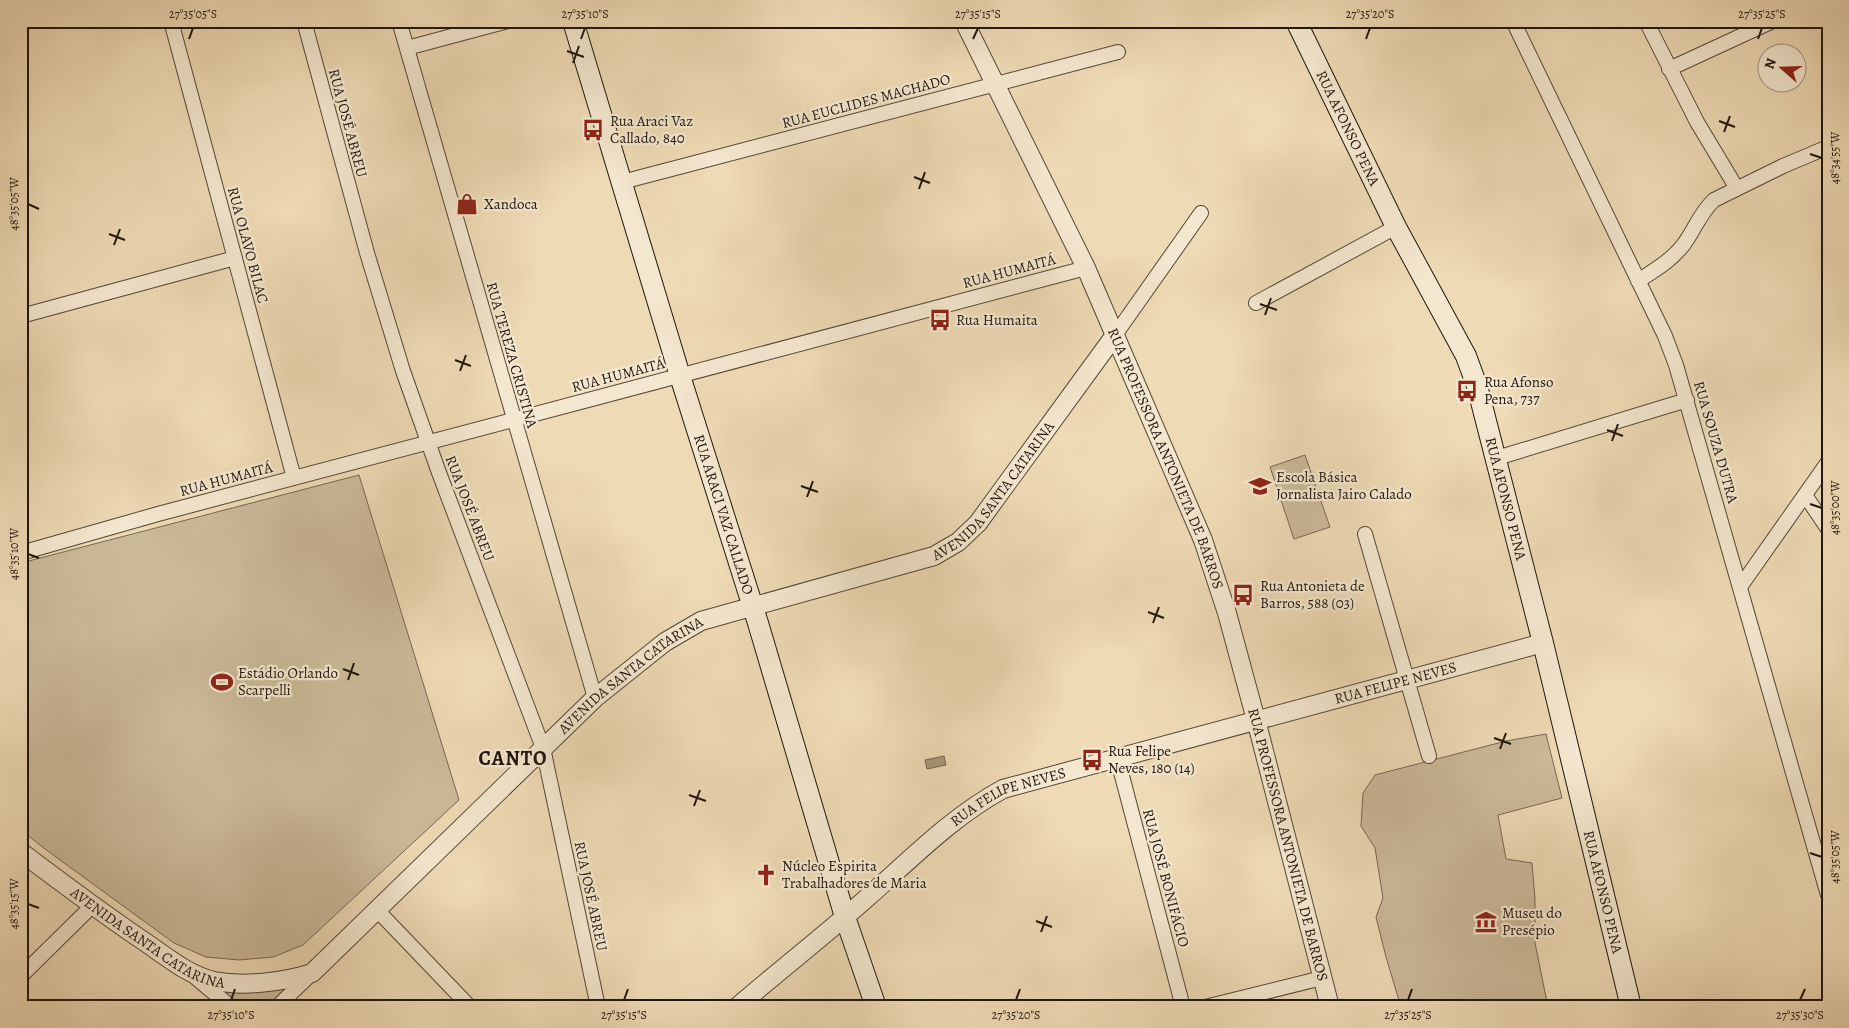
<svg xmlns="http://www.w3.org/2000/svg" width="1849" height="1028" font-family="Alegreya,serif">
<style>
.green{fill:#cbb999;stroke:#766754}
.water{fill:#a8977c;stroke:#726350}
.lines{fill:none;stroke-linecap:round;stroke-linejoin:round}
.minor-casing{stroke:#544638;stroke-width:16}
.tertiary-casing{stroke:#544638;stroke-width:20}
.secondary-casing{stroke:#20150e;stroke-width:22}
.minor{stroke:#f4e7cf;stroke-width:14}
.tertiary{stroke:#f4e7cf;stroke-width:18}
.secondary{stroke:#f4e7cf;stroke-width:20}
.ticks{fill:none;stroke:#20150e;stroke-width:2}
.labels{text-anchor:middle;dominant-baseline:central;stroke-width:4.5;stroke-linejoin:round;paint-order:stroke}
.street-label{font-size:15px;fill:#20150e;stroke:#f4e7cf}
.poi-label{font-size:15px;fill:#20150e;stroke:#f4e7cf;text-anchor:start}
.district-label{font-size:20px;font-weight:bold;letter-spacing:1px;fill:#20150e;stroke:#f4e7cf}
.neatline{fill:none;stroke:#20150e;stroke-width:2}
.ticks-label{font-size:12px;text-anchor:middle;fill:#20150e}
</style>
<rect width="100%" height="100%" fill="#eedab5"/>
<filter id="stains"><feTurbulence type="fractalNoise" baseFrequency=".004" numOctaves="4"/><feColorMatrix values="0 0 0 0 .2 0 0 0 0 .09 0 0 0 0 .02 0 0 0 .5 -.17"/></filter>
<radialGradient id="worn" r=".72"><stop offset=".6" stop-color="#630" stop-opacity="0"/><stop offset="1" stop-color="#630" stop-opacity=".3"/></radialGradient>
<path class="green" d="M1305,455L1330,527L1294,539L1270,467Z
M359,475L459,800L303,945L273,957L239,960L206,957L174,943L45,849L25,833L21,827V563Z
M1546,734L1562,798L1498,815L1506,859L1532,863L1535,899V943L1548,1007H1401L1386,957L1376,917L1383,898L1375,848L1361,826L1363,793L1375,775L1506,741Z
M293,985L270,1007H241L224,993Z"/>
<path class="water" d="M944,756L946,765L927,769L925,760Z"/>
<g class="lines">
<g class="minor-casing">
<path id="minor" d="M171,21L294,478
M304,21L367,253L403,371L438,470L543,748L598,1007
M399,21L595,698
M1513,21L1665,336L1676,365L1828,895
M1646,21L1697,122L1736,187
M407,48L508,21
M1669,69L1773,21
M622,182L1118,52
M1638,281C1655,270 1672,260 1684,244C1695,229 1700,213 1714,200L1783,166L1828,147
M1256,303L1396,227
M21,316L235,258
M1115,335L1201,213
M1497,458L1687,400
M1805,495L1828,529
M1365,534L1429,756
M21,553L158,514L1086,268
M1740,587L1828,462
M1117,757L1183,1007
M377,910L470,1007
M21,976L92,906
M195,977L231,1007
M277,1007L312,973
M1205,1007L1322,978"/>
</g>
<g class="tertiary-casing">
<g id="tertiary">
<path id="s1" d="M964,21L1086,268L1203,540L1227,613L1256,720L1330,1007"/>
<path id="s2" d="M21,852C62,883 102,913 145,942C167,957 188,975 214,981C244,987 283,982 312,973L595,698L665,642L701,621L934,556L958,542L978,523L1115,335"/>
<path id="s3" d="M737,1007C780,970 825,935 868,897C911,859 953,816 1003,789L1543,643"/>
</g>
</g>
<g class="secondary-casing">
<g id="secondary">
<path id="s4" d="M573,21L680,376L758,623L845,917L876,1007"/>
<path id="s5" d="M1296,21L1396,227L1466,356L1477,386L1543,643L1631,1007"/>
</g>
</g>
<use href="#minor" class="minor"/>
<use href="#tertiary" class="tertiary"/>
<use href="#secondary" class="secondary"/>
</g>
<path class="ticks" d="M189,39L193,28M581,39L585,28M973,39L978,28M1366,39L1370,28M1758,39L1762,28M567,51L584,57M573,63L579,46M1719,121L1735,127M1724,132L1730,116M1810,154L1822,158M914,177L930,183M919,189L925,172M28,204L39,209M109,234L125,240M114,245L120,229M1260,304L1277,310M1265,315L1271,298M455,360L471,366M460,371L466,355M1607,430L1623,436M1612,441L1618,424M801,486L818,492M807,497L813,481M1810,504L1822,508M28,554L39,558M1148,612L1164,618M1153,623L1159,607M343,669L359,675M348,680L354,663M1494,738L1511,744M1500,749L1506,733M689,795L706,801M694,806L700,790M1810,853L1822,857M28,904L39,908M1036,921L1052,927M1041,932L1047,916M231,1000L235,989M624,1000L628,989M1016,1000L1020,989M1408,1000L1412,989M1800,1000L1805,989"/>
<defs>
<g id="bus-bare" transform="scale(1.725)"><path d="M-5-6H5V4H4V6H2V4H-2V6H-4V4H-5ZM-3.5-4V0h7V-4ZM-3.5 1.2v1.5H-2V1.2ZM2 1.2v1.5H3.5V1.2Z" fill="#8f2418" stroke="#f4e7cf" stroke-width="2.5" paint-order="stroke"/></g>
<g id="shop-bare" transform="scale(1.725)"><path d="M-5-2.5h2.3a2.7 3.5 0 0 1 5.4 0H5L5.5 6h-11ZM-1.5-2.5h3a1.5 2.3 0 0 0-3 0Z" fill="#8f2418" stroke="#f4e7cf" stroke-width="2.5" paint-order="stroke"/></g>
<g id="school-bare" transform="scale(1.725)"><path d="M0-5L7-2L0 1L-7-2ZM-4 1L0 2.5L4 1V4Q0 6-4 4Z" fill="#8f2418" stroke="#f4e7cf" stroke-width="2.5" paint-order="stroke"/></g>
<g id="stadium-bare" transform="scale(1.725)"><path d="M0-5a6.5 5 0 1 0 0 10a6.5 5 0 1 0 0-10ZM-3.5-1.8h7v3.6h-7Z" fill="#8f2418" stroke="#f4e7cf" stroke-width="2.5" paint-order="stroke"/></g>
<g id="church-bare" transform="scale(1.725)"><path d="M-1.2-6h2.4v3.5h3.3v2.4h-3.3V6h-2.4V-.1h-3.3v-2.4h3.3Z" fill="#8f2418" stroke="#f4e7cf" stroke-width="2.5" paint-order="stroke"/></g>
<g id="museum-bare" transform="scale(1.725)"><path d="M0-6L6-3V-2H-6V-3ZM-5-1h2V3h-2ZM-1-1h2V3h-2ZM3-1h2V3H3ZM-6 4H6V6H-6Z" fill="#8f2418" stroke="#f4e7cf" stroke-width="2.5" paint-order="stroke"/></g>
</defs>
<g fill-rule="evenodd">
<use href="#bus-bare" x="593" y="130"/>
<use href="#shop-bare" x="467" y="204"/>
<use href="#bus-bare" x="940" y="320"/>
<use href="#bus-bare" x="1467" y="391"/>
<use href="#school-bare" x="1260" y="486"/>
<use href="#bus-bare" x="1243" y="595"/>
<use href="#stadium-bare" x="222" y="682"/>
<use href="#bus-bare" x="1092" y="760"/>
<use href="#church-bare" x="766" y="875"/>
<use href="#museum-bare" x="1486" y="922"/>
</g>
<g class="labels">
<g class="street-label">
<text transform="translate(866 101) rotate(-15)">RUA EUCLIDES MACHADO</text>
<text transform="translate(348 123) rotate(75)">RUA JOSÉ ABREU</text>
<text stroke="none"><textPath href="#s5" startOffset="119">RUA AFONSO PENA</textPath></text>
<text transform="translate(248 245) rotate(75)">RUA OLAVO BILAC</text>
<text transform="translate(1009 271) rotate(-15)">RUA HUMAITÁ</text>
<text transform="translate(512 355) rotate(74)">RUA TEREZA CRISTINA</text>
<text transform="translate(618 375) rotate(-15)">RUA HUMAITÁ</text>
<text transform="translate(1716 442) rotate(74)">RUA SOUZA DUTRA</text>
<text stroke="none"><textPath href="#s1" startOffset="482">RUA PROFESSORA ANTONIETA DE BARROS</textPath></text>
<text transform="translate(226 479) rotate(-15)">RUA HUMAITÁ</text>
<text stroke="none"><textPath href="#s2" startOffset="1189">AVENIDA SANTA CATARINA</textPath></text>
<text stroke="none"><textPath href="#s5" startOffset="524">RUA AFONSO PENA</textPath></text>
<text transform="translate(470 508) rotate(69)">RUA JOSÉ ABREU</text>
<text stroke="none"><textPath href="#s4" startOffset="516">RUA ARACI VAZ CALLADO</textPath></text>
<text stroke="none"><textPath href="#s2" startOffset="769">AVENIDA SANTA CATARINA</textPath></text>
<text stroke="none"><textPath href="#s3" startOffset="751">RUA FELIPE NEVES</textPath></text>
<text stroke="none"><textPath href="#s3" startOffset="346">RUA FELIPE NEVES</textPath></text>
<text stroke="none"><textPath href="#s1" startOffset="888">RUA PROFESSORA ANTONIETA DE BARROS</textPath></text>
<text transform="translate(1166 878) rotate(75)">RUA JOSÉ BONIFÁCIO</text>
<text stroke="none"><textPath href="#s5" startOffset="929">RUA AFONSO PENA</textPath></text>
<text transform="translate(591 896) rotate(78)">RUA JOSÉ ABREU</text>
<text stroke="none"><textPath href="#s2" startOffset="154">AVENIDA SANTA CATARINA</textPath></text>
</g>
<g class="poi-label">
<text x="610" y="121">Rua Araci Vaz<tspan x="610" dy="17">Callado, 840</tspan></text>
<text x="484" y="204">Xandoca</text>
<text x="956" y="320">Rua Humaita</text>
<text x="1484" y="382">Rua Afonso<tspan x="1484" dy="17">Pena, 737</tspan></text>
<text x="1276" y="477">Escola Básica<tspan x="1276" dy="17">Jornalista Jairo Calado</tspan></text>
<text x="1260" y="586">Rua Antonieta de<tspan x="1260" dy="17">Barros, 588 (03)</tspan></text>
<text x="238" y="673">Estádio Orlando<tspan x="238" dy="17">Scarpelli</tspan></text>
<text x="1108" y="751">Rua Felipe<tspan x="1108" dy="17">Neves, 180 (14)</tspan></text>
<text x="782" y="866">Núcleo Espirita<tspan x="782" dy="17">Trabalhadores de Maria</tspan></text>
<text x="1502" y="913">Museu do<tspan x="1502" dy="17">Presépio</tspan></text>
</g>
<g class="district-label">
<text x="513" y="758">CANTO</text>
</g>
</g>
<rect width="1849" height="1028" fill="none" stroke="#eedab5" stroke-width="55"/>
<g transform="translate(1782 68) rotate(290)"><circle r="24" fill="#f4e7cf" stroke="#9f9382"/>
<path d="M0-4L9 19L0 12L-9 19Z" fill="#8f2418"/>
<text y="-8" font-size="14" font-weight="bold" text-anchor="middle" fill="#20150e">N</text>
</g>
<rect x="28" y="28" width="1794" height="972" class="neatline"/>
<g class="ticks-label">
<text x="193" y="18">27°35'05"S</text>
<text x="585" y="18">27°35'10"S</text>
<text x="978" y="18">27°35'15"S</text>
<text x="1370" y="18">27°35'20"S</text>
<text x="1762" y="18">27°35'25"S</text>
<text transform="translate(1835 158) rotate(-90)" y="4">48°34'55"W</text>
<text transform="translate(14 204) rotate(-90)" y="4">48°35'05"W</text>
<text transform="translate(1835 508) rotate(-90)" y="4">48°35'00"W</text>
<text transform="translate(14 554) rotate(-90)" y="4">48°35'10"W</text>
<text transform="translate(1835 857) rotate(-90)" y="4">48°35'05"W</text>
<text transform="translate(14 904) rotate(-90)" y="4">48°35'15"W</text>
<text x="231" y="1019">27°35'10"S</text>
<text x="624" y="1019">27°35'15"S</text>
<text x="1016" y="1019">27°35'20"S</text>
<text x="1408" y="1019">27°35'25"S</text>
<text x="1800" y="1019">27°35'30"S</text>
</g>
<rect width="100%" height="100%" filter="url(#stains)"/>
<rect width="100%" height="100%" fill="url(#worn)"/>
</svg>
